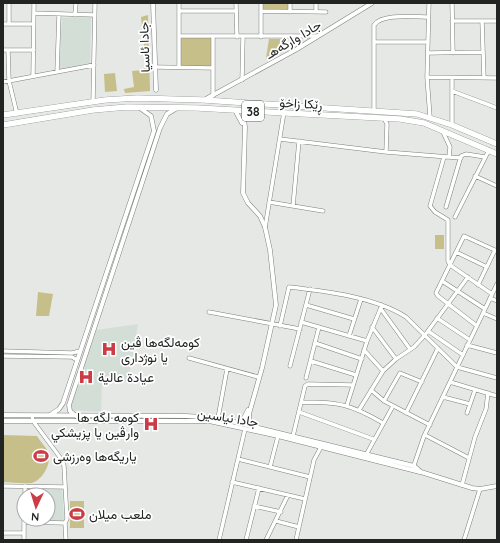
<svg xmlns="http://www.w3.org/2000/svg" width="500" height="543" font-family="Quicksand,Vazirmatn,sans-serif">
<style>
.built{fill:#d3ded6}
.green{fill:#c7bf8a}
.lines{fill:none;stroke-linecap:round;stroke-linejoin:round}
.minor-casing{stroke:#7d807d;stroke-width:4.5}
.tertiary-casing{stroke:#7d807d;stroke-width:5}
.trunk-casing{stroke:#7d807d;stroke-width:6}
.minor{stroke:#fff;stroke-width:3.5}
.tertiary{stroke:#fff;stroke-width:4}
.trunk{stroke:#fff;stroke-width:5.5}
.labels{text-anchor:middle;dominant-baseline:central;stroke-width:3.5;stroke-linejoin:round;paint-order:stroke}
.shield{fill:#fff;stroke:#646665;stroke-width:1}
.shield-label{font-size:12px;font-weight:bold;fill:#222423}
.street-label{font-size:13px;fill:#222423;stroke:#fff}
.poi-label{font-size:13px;fill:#222423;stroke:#fff;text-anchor:start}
</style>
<rect width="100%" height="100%" fill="#e5e8e5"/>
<path class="built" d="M91,17L90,64L59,70L62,18Z
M138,324L128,382L102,381L101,412L72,410V402L96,330Z
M27,488H62L64,521H27V519H48V495H27Z"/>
<path class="green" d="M261,3H290V12L261,11Z
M148,15L150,91L125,93L124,89L134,87L132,71L143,70L146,66L141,17Z
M179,36L213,37V68L179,67Z
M269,39H280V46H287L288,49L268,60L266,58Z
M115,73L117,91L105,92L104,74Z
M435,235H444V249H435Z
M38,292L53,294L49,316H36Z
M3,435L37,436C40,441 46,447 48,452C52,463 43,480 32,483C23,484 12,482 3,482Z
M70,501H84V528H70Z"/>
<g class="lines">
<g class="minor-casing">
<path id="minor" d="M236,3L237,37
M261,3V37
M316,3V12
M429,3L427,77L430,117
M452,3L453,53
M179,11H236
M261,11L326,12
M290,12V3
M34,13L94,15
M75,15L76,3
M452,21H497
M482,21L484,78
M3,24H34
M9,24V3
M179,36H317
M374,42H428
M3,50H34
M8,50L9,81L17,114
M428,53L483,52
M155,67L213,68
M179,67V3
M57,72L59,15
M33,76L34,3
M427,77L497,78
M452,78V125
M242,80L243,37
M3,82L94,65
M452,91L497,108
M213,96V37
M93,102L95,3
M374,111V25C382,13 415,17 428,17
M384,118L387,124L386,152
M443,132L450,147L449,157
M280,139L386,152L461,158
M444,157L430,206L435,212L448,220V261L450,265L492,294
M475,176L497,186
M269,202L293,206L299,141
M293,206L323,211
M446,207L461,156L466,154L485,157
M455,217L489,150
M265,228L284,112
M456,252L487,267
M442,281L485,309
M478,285L495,250
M490,298L497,301
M306,305L354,319
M381,309L410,349
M209,312L300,329
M483,313L497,319
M437,318L470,340
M301,322L367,341
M280,326L289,287C325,291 375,297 406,317L457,367L497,378
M477,326L438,296L436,293L464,236L497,251
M372,327L396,359
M428,331L463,355
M349,336L361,299
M315,343L362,359
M467,345L497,353
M364,350L383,371
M3,351L72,353L80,351
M3,356L72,357L77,360
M189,358L258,377
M311,361L356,375
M290,366L310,289
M306,378L319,327
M450,382L497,396
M371,390L384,401L430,425
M443,397L470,404
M384,401L400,373L422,382
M301,402C339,402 350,404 383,423
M347,405L367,341L382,305
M359,410L383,371L396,359L414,347L425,335L468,277
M299,412L373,439
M406,413L438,348
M467,413L475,390
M32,416L33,421L62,460L64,466L67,519L65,523L66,540
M218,418L227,369
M425,435L469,458
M293,436L305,386L308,384L353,385
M366,455L393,406
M238,459L310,477
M270,467L278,436
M413,468L424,436L497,284
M232,482L305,499
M462,485L475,437L486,409L488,393
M3,486L65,487
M25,495V486
M254,506L281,512
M276,521L299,527
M24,522L65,523
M3,533H24
M24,540V519
M219,540L245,429
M246,540L259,488
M266,540L288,495
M296,540L314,460L321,447
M464,540L480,489"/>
</g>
<g class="tertiary-casing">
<path id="tertiary" d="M153,3L156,90
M204,100L297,49L372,3
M235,110L242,123
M250,111L244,119L245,127L243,193L248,203L260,216L265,227L270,250L276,305L262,368L249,414V420L252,425
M3,415L186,416L218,418L414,466L421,472L472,488L480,489L497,486
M50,415L59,409L63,403L154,131L151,116L140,108
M76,416L70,411L69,405L160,128L167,114L177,108
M3,421H209L278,436L420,472
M239,422L244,418L248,410"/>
</g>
<g class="trunk-casing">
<path id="trunk" d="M3,115L105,100L137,98L204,100L417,114L452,125L497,144
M3,125L93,110L127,107L197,108L305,114L400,119L424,123L497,154"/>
</g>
<use href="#minor" class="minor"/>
<use href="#tertiary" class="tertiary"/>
<use href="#trunk" class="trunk"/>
</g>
<defs>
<g id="hospital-bare" transform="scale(1.2)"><path d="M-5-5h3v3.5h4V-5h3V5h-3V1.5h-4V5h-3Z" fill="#cc3c47" stroke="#fff" stroke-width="2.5" paint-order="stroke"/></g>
<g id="stadium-bare" transform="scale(1.2)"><path d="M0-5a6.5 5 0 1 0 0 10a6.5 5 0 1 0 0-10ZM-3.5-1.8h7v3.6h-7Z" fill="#cc3c47" stroke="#fff" stroke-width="2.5" paint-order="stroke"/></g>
</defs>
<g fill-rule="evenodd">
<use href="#hospital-bare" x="109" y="349"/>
<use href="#hospital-bare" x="86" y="377"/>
<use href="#hospital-bare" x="151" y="424"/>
<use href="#stadium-bare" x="41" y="456"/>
<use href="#stadium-bare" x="77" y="514"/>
</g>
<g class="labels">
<rect class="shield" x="242" y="101" width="22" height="20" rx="3"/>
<g class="shield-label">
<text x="253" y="111">38</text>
</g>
<g class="street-label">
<text transform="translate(293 39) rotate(-31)">جادا وارگه‌هـ</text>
<text transform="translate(144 47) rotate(-92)">جادا ئاسيا</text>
<text transform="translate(301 103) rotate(3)">ڕێکا زاخۆ</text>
<text transform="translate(228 417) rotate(9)">جادا نیاسین</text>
</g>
<g class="poi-label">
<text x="121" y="342">کومەلگەها ڤین<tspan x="121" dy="15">یا نوژداری</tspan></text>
<text x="98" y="377">عيادة عالية</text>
<text x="139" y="417" text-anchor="end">كومه لگه ها<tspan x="139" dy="15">وارڤين يا پزيشكي</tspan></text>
<text x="53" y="456">ياريگەها وەرزشی</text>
<text x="89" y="514">ملعب ميلان</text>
</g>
</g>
<rect width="500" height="543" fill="none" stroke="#222423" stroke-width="8"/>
<g transform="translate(36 507) rotate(184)"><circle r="19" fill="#ffffff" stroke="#a7a7a7"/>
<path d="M0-3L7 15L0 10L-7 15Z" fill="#cc3c47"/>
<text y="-6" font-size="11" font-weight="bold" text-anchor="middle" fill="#222423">N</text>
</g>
</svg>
